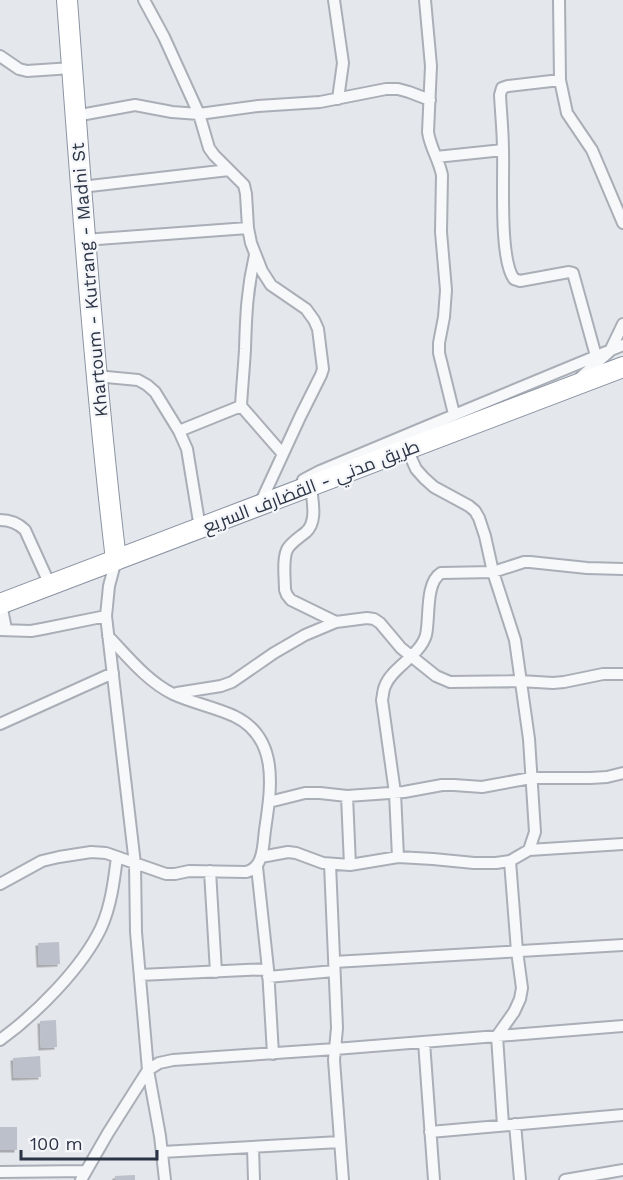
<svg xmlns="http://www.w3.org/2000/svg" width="623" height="1180" font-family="'Work Sans',Cairo,sans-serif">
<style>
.building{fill:#bbc0ca;filter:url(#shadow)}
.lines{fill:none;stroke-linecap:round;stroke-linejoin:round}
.street-casing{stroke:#a9aeb7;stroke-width:14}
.highway-casing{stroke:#8b94a3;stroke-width:22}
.street{stroke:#f7f8fa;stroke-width:10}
.highway{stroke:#fff;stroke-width:20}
.labels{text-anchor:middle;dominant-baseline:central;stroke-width:4.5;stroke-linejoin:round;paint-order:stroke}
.street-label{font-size:18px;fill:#2b3445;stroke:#f4f6f9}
</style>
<defs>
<filter id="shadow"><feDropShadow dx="-2.5" dy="2.5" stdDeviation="0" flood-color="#0004"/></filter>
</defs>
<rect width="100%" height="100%" fill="#e4e7ec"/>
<path class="building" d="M59,942L60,964L39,965L38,943Z
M56,1020L57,1047L41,1048L40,1021Z
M40,1056L41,1077L14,1078L13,1058Z
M0,1127H17V1150H0Z
M135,1175V1180H115V1176Z"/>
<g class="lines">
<g class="street-casing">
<path id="street" d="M144,0L164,37L199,114L209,148L214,155L244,185L246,194L248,228L251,243L262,271L271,285L306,309L314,320L318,329L323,369L321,375L300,417L259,506
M334,0L343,63L338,99
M425,0L431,66L428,132C430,147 439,160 442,175L441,232L446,290L444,317L439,343V353L454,414
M559,0L560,80L567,113L592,150L623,223
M0,56L19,69L27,71L72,68
M560,80L508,86L502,88L500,95C501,114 503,132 503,151C504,179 499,259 514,279L520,281L569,272L573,273L596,356
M75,116L135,105L172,112L199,114L258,106L320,102L386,89H398L409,92L430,100
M436,157L503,150
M81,187L229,170
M84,240L248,228
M255,255C247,289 246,315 245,349C244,368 242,387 241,406L282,453
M96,376L138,380L147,385L155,392L179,431L187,449L200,528
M581,377L610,351L623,324
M179,431L241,406
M407,449L416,469L424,478L434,487L469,506L475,511L479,518L485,536L493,572L515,640L529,739L535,832L529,850
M303,480L320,471C421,429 522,386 623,345
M311,486C312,500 318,521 306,532C300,537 293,541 288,548C282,557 285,579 285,590L287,595L291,600L336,622
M0,520C10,520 18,523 25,530L50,585
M116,560L109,586L106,616L135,864L136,932L148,1070L160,1136L165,1180
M1,604L6,629
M0,630L31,631L42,629L106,616
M177,693L221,686L232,682L274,653L305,635L336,622L367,618L374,619L380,623L401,648L436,676L450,682L520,681L553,683L564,682L603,674H623
M0,724L113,673
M347,796L350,865
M269,802L305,793H320L347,796L404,792L442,785H454L482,787L531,778H590L607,777L623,773
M261,857L288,852L296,853L323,863L350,865L398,857L433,859L474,863H496L510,861L529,850L623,844
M398,857L395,793L382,700C383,696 383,690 385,686C392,667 420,656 426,635C430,617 425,583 441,573L493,572L524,562H530L587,568L623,569
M330,864L337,1028L334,1060L343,1180
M257,867L268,969L273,1054
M210,871L216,972
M0,884L42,861L59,857L91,852L106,853L166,874H175L189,871L246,872C264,868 263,845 265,830C271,789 280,738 234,716C214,707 193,703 173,694C147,681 128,657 108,636
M334,962L623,945
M140,975L268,969
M268,977L334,971
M0,1040C36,1014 82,968 101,928C111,906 114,881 117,857
M424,1042L434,1180
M515,1124L520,1180
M503,1125L497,1036L514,1012L520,999L522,988L517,951L510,861
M430,1132L623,1115
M253,1147L254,1180
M162,1152L340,1142
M0,1172L86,1171
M81,1180L108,1133L148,1070L159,1063L173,1060L335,1049L623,1026
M565,1180L623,1170"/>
</g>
<g class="highway-casing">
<path id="highway" d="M67,0C81,187 94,374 116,560
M0,604L623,367"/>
</g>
<use href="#street" class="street"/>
<use href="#highway" class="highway"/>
</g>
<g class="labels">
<g class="street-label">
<text transform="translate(89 280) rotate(-95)">Khartoum - Kutrang - Madni St</text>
<text transform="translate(311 486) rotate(-21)">طريق مدني - القضارف السريع</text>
</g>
</g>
<path d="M21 1150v9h136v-9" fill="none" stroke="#2b3445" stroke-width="3"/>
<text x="30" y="1150" font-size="18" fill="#2b3445" stroke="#f4f6f9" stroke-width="4.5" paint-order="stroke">100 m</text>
</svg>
